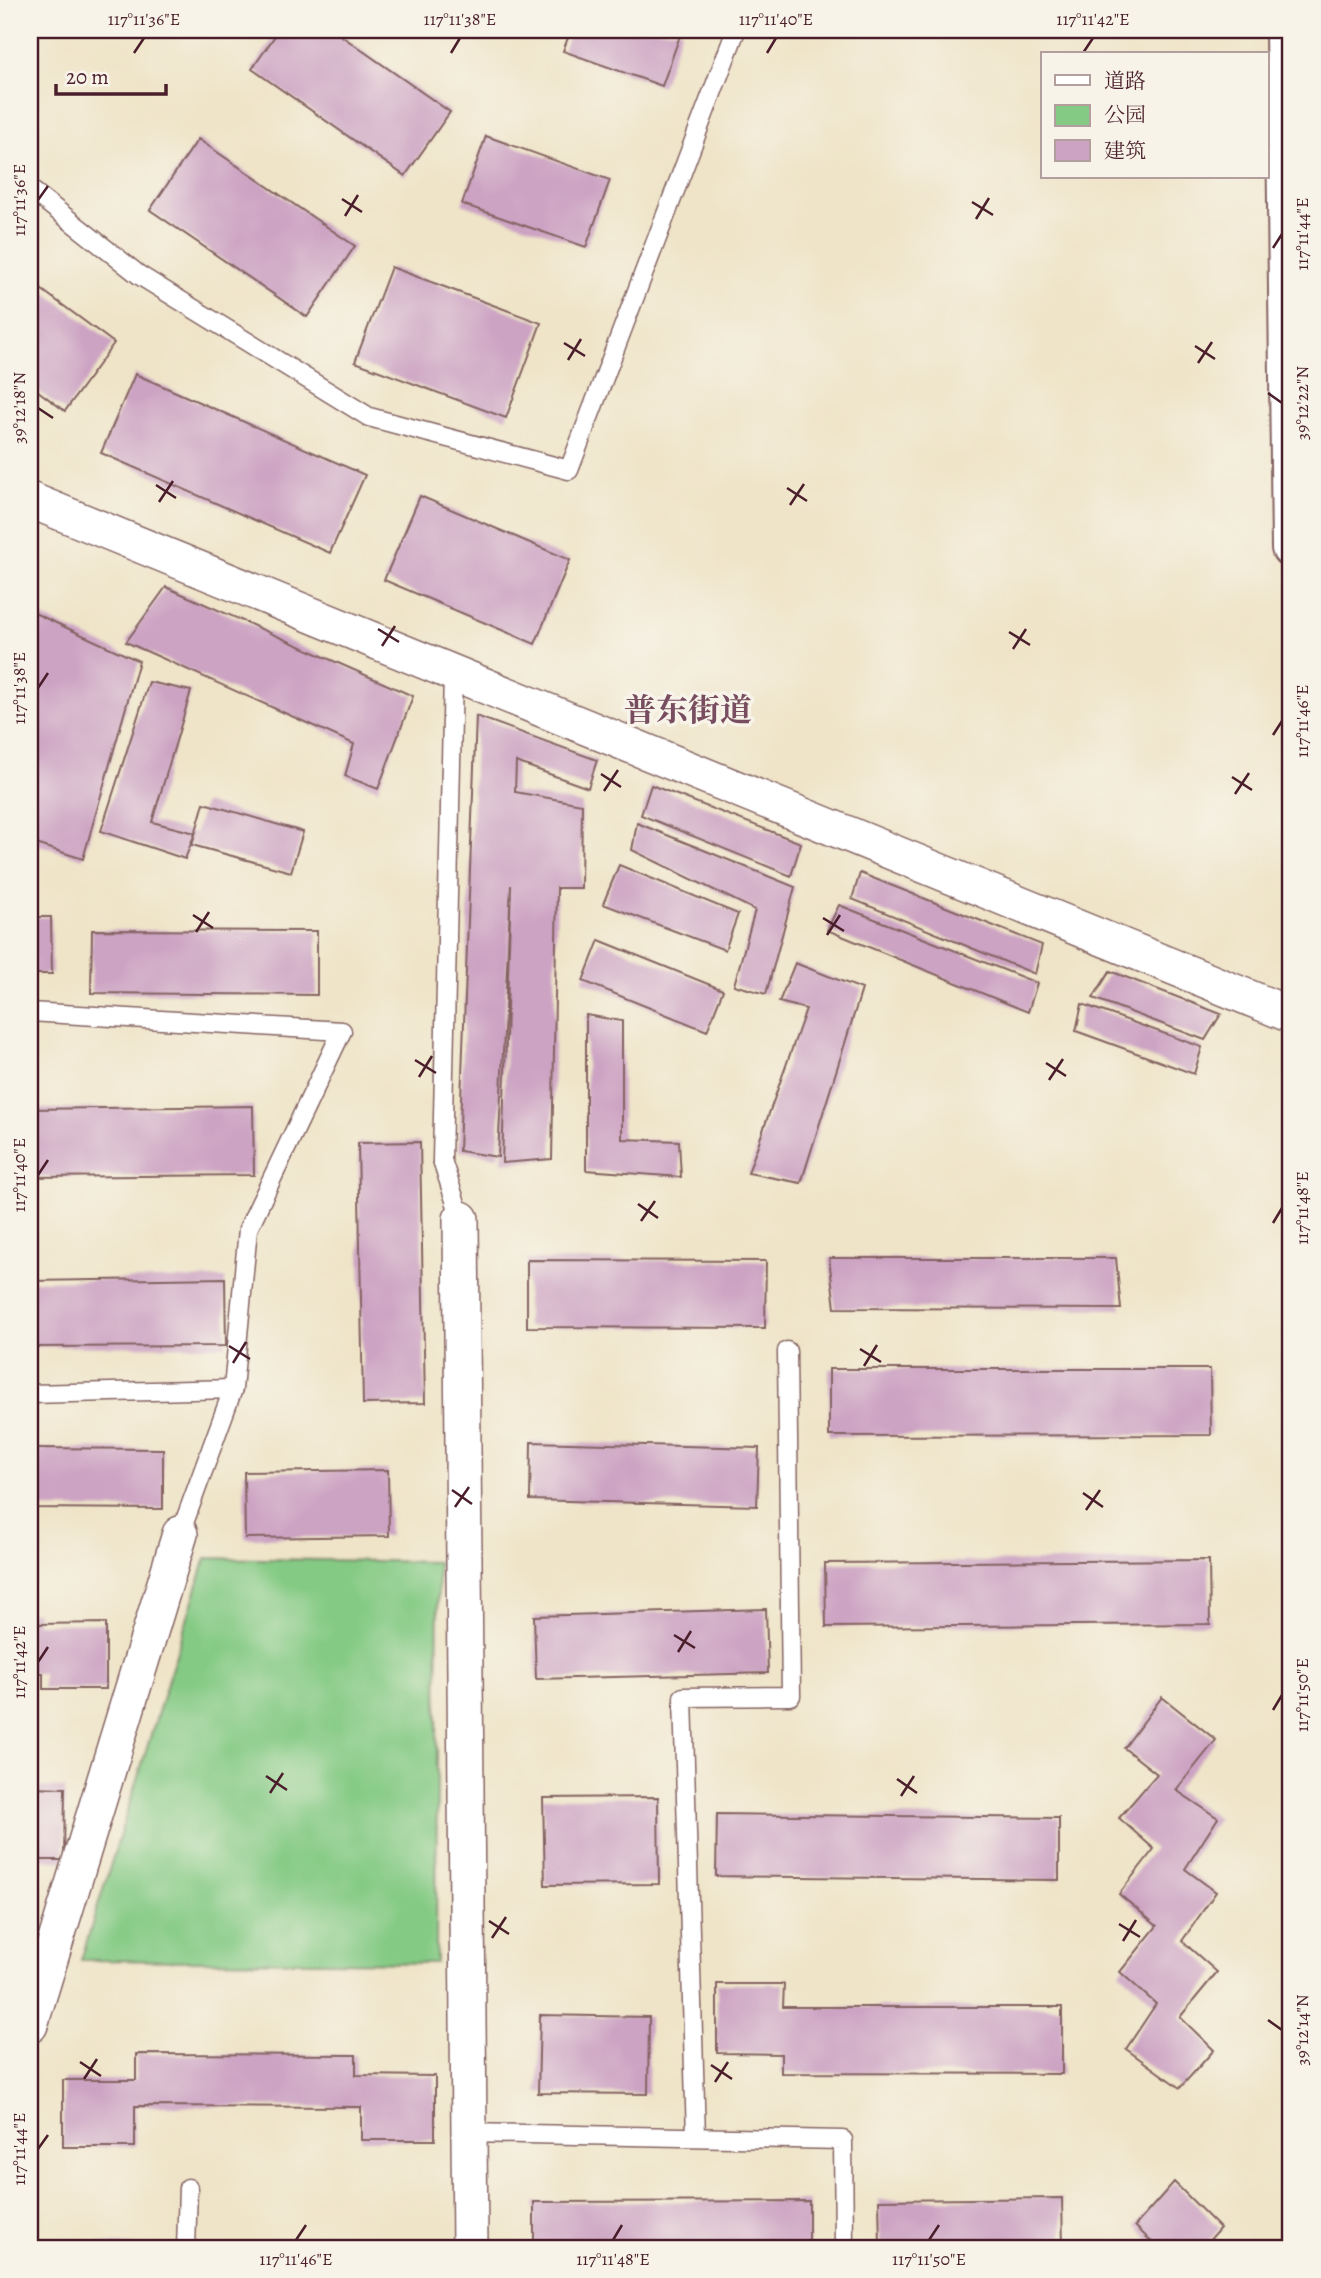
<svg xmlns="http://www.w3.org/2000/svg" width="1321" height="2278" font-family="Alegreya,'Noto Serif SC',serif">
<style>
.green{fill:#84ca84;stroke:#677458;stroke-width:2}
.building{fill:#cca3c3}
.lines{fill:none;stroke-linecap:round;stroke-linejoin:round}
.service-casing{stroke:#846462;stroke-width:21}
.minor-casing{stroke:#846462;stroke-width:38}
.secondary-casing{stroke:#846462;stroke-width:42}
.service{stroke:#fff;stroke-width:18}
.minor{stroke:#fff;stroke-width:35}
.secondary{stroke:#fff;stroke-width:38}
.ticks{fill:none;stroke:#4a1f2b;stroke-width:2.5}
.labels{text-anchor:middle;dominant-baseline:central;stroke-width:7;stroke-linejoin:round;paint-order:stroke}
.district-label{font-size:32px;font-weight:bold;fill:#784d60;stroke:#f7f3e8}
.neatline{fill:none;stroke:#4a1f2b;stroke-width:2.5}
.ticks-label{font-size:18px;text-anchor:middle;fill:#4a1f2b}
</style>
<rect width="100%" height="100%" fill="#f7f3e8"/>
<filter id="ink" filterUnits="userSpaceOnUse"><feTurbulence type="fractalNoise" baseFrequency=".0143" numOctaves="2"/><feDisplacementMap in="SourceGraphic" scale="14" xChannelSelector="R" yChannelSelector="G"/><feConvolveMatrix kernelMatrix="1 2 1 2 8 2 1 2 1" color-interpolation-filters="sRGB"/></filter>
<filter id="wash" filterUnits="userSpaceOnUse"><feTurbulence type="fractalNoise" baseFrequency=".00686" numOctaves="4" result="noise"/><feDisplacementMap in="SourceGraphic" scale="28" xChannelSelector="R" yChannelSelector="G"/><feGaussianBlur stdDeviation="1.57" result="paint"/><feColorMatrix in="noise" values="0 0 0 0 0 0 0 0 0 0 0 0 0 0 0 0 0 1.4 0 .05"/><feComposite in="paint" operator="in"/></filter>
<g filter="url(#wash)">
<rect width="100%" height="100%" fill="#efe4c8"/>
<path class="green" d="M206,1558L438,1562L436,1963L81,1960Z"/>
<g id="blocks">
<path class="building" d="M279,30H333L450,112L405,176L252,69Z
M571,30H682L662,86L563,51Z
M486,136L610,180L586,247L462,204Z
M198,139L355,246L307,317L150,210Z
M391,267L541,323L506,418L355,362Z
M30,281L114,343L65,411L30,385Z
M135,374L365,475L330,553L101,453Z
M420,496L570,560L535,644L384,580Z
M166,587L413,696L378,789L345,776L354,744L126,642Z
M30,611L139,661L83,859L30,842Z
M149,682L191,691L152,822L195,833L185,859L101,831Z
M476,716L597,760L588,788L516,762L515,792L582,804L581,888H557L552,1159L502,1163L511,885L498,1157L459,1151Z
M651,785L801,843L791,876L641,815Z
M204,803L303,832L291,872L192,845Z
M637,823L795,887L766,994L734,985L755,910L632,850Z
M619,865L738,914L725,950L603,904Z
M860,873L1042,945L1035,974L852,899Z
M839,905L1037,983L1028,1012L827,930Z
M30,917H51L52,974H30Z
M92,930L317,931V995L91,993Z
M599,940L723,990L707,1031L583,981Z
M795,963L862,989L801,1183L748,1173L806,1009L779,1002Z
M1110,971L1221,1014L1205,1040L1093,998Z
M1082,1004L1202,1047L1194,1074L1076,1031Z
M586,1015L622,1021V1139L679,1141L681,1177L586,1170Z
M253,1106L254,1175L30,1177V1109Z
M420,1142L425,1403L363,1404L358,1143Z
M829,1258H1116L1121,1309L835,1308Z
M527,1260L766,1261L765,1328L527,1327Z
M225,1278L226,1346L30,1347V1281Z
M829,1369H1210L1211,1435L829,1436Z
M531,1442L759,1448L757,1506L530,1500Z
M30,1448L163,1449V1509L30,1508Z
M388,1470L389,1536L245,1538L244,1472Z
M1209,1560L1210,1624L826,1627L825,1563Z
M766,1609L768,1673L536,1679L534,1616Z
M30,1612H37V1624L106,1623V1689H43V1673H30Z
M1162,1697L1216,1740L1176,1790L1218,1818L1185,1869L1216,1892L1182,1941L1217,1972L1180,2017L1214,2050L1180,2088L1126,2049L1156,2004L1120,1972L1157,1926L1119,1894L1154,1849L1119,1818L1157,1774L1124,1748Z
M30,1787L65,1788L64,1860H30Z
M658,1797L659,1884L545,1885L543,1798Z
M717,1814L1059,1818V1880L716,1876Z
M717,1984H784L783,2007H1062V2074L781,2073V2054L717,2053Z
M540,2015L649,2017L648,2094L538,2093Z
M136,2054L356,2055V2075L435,2076V2140H361V2107L135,2106V2147H63V2080H136Z
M1174,2182L1220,2228L1203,2248H1158L1135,2226Z
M1062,2198L1063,2248H880L879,2200Z
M809,2201V2248H534V2202Z
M93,2243L136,2246V2248H93Z"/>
</g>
</g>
<g filter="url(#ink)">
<use href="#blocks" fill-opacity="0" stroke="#846462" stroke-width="2"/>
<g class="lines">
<g class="service-casing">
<path id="service" d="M30,189L139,275L369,417L569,470L736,30
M453,674L442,1160L461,1219
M30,1012L342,1031L248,1229L233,1389L180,1534
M30,1394L233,1389
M468,2133L843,2140L844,2248
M696,2137L683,1697L791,1696L787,1351
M186,2248L188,2188"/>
</g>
<g class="minor-casing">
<path id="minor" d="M30,500L1291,1015
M461,1219L470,2248
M30,2025L180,1534"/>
</g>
<g class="secondary-casing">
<path id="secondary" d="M1285,30L1291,548"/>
</g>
<use href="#service" class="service"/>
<use href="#minor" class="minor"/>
<use href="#secondary" class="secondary"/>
</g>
</g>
<path class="ticks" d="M134,53L144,38M451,53L460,38M767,53L776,38M1083,53L1093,38M342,199L362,212M38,200L48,186M972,202L993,215M345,216L358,195M976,219L989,198M1273,248L1282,234M564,343L585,356M1195,346L1215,359M568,360L581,339M1198,363L1212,342M1268,393L1282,403M38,408L53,418M156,485L176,498M787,488L807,501M159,502L173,481M790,505L804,484M378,629L399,642M1009,632L1030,645M382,646L395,626M1013,649L1026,629M38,688L48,673M1273,735L1282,721M601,774L621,787M1232,777L1252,790M604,791L618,770M1235,794L1249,773M193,915L213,928M823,918L844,931M196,932L209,912M827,935L840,915M415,1060L436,1073M1046,1063L1066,1076M419,1077L432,1056M1049,1080L1063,1059M38,1175L48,1160M638,1204L658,1218M641,1221L655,1201M1273,1223L1282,1208M229,1346L250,1359M860,1349L881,1362M233,1363L246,1342M864,1366L877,1345M452,1490L472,1504M1083,1493L1103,1507M455,1507L469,1487M1086,1510L1100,1490M674,1635L695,1648M678,1652L691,1631M38,1662L48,1647M1273,1710L1282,1695M266,1776L287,1790M897,1779L917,1793M270,1793L283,1773M901,1796L914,1776M489,1921L509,1934M1119,1924L1140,1937M492,1938L506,1917M1123,1941L1136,1920M1268,2020L1282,2030M80,2062L101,2076M711,2065L732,2079M84,2079L97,2059M715,2082L728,2062M38,2149L48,2135M296,2240L306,2225M613,2240L622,2225M929,2240L939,2225"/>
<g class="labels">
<g class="district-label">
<text x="688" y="710">普东街道</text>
</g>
</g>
<rect width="1321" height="2278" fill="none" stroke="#f7f3e8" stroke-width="77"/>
<rect x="1041" y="52" width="228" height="126" fill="#f7f3e8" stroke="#b29e9c" stroke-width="2"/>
<rect x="1055" y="75" width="35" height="10" fill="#ffffff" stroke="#b29e9c" stroke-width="2"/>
<text x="1104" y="88" font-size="21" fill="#4a1f2b">道路</text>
<rect x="1055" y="105" width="35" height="21" fill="#84ca84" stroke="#b29e9c" stroke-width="2"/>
<text x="1104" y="122" font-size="21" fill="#4a1f2b">公园</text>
<rect x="1055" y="140" width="35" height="21" fill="#cca3c3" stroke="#b29e9c" stroke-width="2"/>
<text x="1104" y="158" font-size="21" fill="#4a1f2b">建筑</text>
<path d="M56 84v10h110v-10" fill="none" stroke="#4a1f2b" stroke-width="3.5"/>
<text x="66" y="84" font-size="21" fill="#4a1f2b" stroke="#f7f3e8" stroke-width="5" paint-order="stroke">20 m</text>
<rect x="38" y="38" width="1244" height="2202" class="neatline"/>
<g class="ticks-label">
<text x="144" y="25">117°11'36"E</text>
<text x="460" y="25">117°11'38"E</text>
<text x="776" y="25">117°11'40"E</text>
<text x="1093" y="25">117°11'42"E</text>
<text transform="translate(19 200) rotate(-90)" y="6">117°11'36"E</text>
<text transform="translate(1302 234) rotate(-90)" y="6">117°11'44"E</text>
<text transform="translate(1302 403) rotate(-90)" y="6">39°12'22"N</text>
<text transform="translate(19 408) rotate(-90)" y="6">39°12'18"N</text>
<text transform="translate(19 688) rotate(-90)" y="6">117°11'38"E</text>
<text transform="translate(1302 721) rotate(-90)" y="6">117°11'46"E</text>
<text transform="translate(19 1175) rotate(-90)" y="6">117°11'40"E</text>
<text transform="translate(1302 1208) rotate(-90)" y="6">117°11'48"E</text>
<text transform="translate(19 1662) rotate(-90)" y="6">117°11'42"E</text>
<text transform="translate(1302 1695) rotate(-90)" y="6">117°11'50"E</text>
<text transform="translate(1302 2030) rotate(-90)" y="6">39°12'14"N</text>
<text transform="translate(19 2149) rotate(-90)" y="6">117°11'44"E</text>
<text x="296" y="2265">117°11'46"E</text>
<text x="613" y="2265">117°11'48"E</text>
<text x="929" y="2265">117°11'50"E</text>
</g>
</svg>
